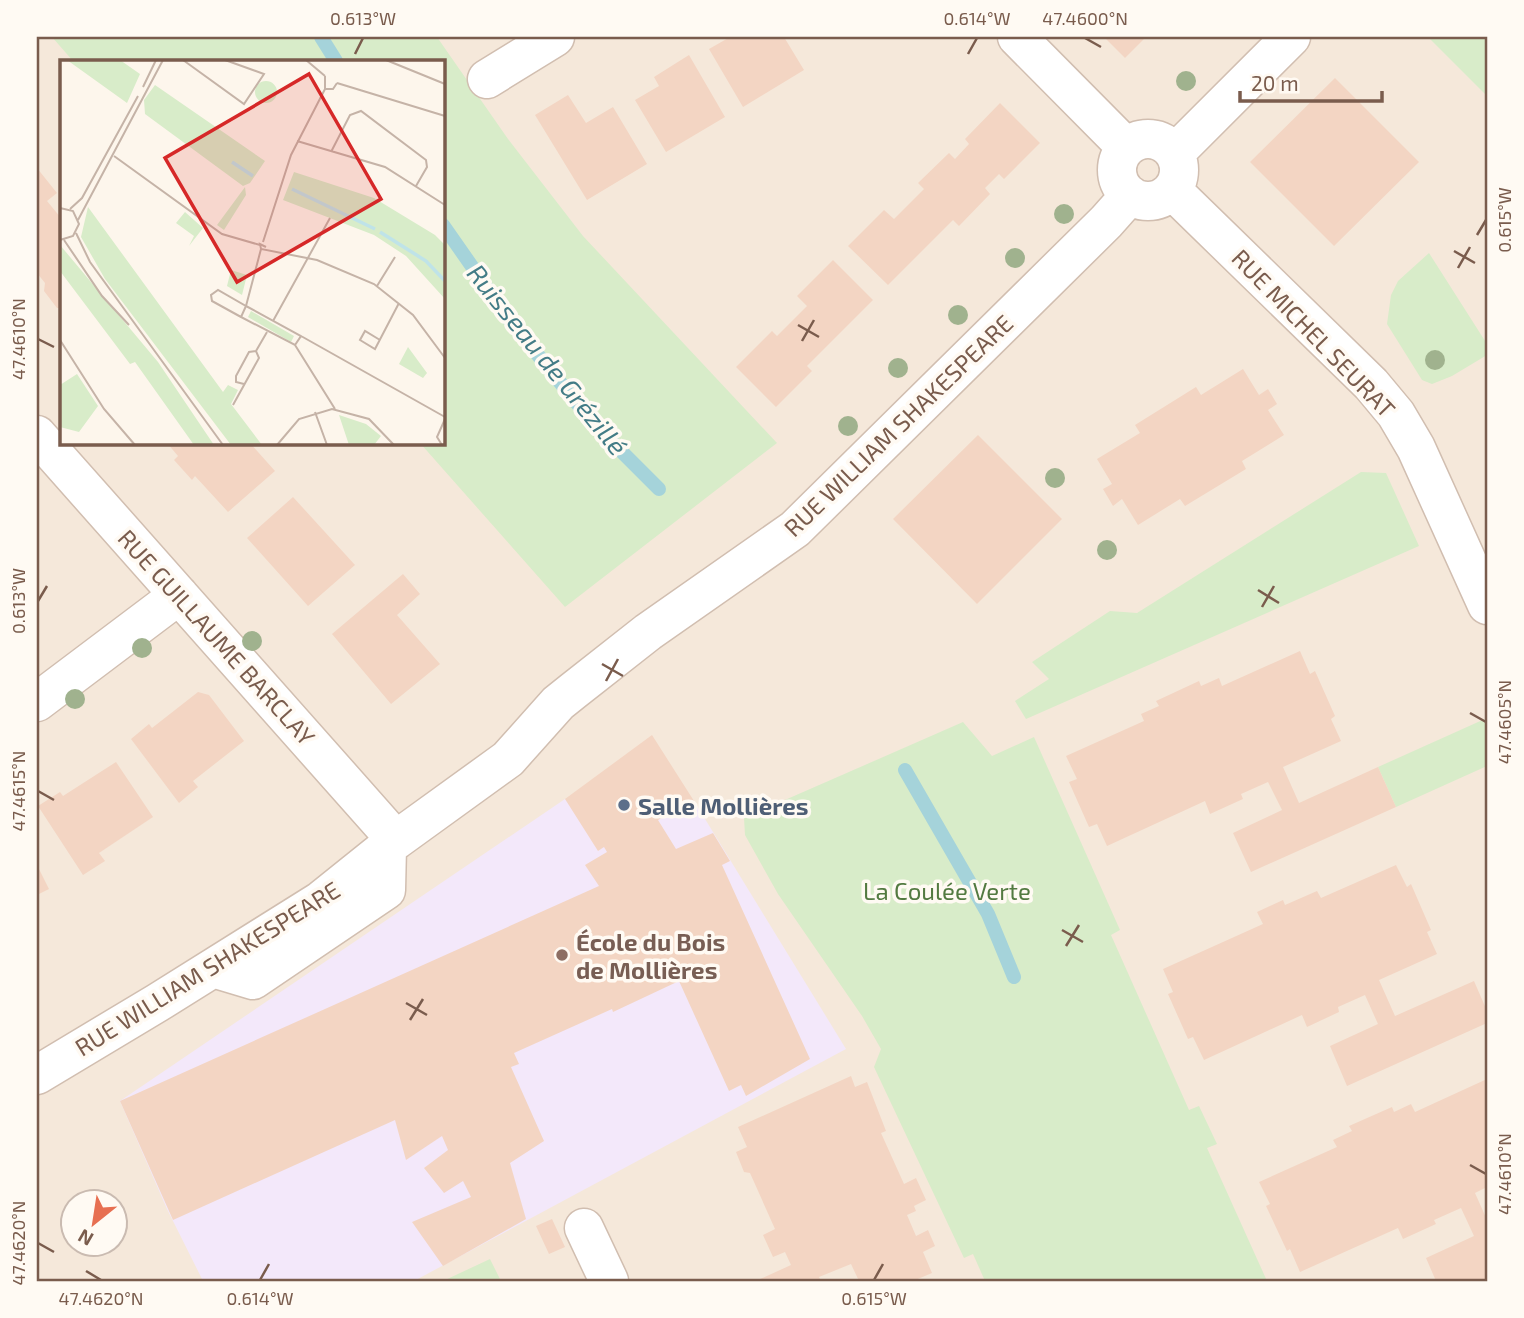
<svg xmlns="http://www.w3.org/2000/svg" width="1524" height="1318" font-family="'Exo 2',sans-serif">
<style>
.residential{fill:#f5e8da;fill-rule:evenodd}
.education{fill:#f3e8fa}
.green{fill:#d8ecc9}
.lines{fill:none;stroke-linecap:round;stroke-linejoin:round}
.stream{stroke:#a5d3da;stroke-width:14}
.building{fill:#f3d5c3}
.minor-casing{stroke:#d1beb0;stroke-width:41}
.minor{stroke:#fff;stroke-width:38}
.tree{fill:#a0b28e}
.ticks{fill:none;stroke:#7a5c4d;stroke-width:2.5}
.service-dot{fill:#5c6f8a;stroke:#fffaf3;stroke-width:2.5}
.education-dot{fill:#8d6e63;stroke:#fffaf3;stroke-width:2.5}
.labels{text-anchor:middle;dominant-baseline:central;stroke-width:7;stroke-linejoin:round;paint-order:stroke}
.street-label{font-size:24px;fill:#7a5c4d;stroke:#fffaf3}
.service-label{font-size:24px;font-weight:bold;fill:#4e5e75;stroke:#fffaf3;text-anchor:start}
.park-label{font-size:24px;fill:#537a41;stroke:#fffaf3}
.education-label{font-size:24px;font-weight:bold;fill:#785e54;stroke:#fffaf3;text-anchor:start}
.water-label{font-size:26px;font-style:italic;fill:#437c86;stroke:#fffaf3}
.inset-river{fill:none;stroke:#bfe3e8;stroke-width:3.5}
.inset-road{fill:none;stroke:#c5b3a7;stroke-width:2}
.view{fill:#d62828;fill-opacity:0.15;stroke:#d62828;stroke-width:3.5}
.inset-edge{fill:none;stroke:#7a5c4d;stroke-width:3.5}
.neatline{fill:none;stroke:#7a5c4d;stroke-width:2.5}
.ticks-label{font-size:18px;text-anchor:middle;fill:#7a5c4d}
</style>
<rect width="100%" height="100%" fill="#fdf6ec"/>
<path class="residential" d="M37,37H1487V1281H37ZM61,61H443V443H61ZM74,1202H116V1244H74Z"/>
<path class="education" d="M565,799L694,801L846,1049L414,1281H203L167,1209L120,1101Z"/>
<path class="green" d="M52,37H437L508,139L583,236L777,443L565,607L420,443H443V61H73Z
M1428,37H1487V96Z
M1429,253L1487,344V355L1452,376L1432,384L1422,380L1387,324L1391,295L1398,281Z
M1361,472L1386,473L1419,546L1026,719L1015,701L1049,679L1032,662L1110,611L1137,613Z
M1487,718V766L1396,807L1378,767Z
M963,722L992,756L1034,737L1120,930L1111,935L1189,1110L1199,1106L1217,1144L1207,1148L1267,1281H985L973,1254L964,1258L874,1067L881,1049L862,1016L778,894L745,835L744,818Z
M490,1259L501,1281H443Z"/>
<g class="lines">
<path class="stream" d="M321,37L336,61
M443,225L508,318L593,423L659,489
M905,770L988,914L1014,977"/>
</g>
<path class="building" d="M730,37H784L804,70L743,107L709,49Z
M1104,37H1146L1125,58Z
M689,55L725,117L666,152L635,100L659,86L654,77Z
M1335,78L1419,162L1334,246L1250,162Z
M568,95L586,123L613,107L647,164L587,200L535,115Z
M1000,103L1040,143L1004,179L999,174L985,188L990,194L959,226L953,220L888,285L848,246L884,210L894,219L924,189L918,183L949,153L955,159L969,144L965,139Z
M37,168L57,193L47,201L61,218V308H57L44,291L45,283L37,273Z
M833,260L873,300L807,366L812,371L776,407L736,367L772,331L777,336L807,306L797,296Z
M1243,369L1259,395L1268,389L1277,404L1268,410L1284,435L1242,461L1246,469L1185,506L1180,499L1138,525L1122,499L1113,506L1103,489L1112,484L1097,459L1140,433L1135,425L1196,387L1201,395Z
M978,435L1062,519L977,604L893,519Z
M167,443H250L275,471L228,512L195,476L192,480L174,460L178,456Z
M293,497L355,565L308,606L247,538Z
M403,574L420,594L397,615L440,664L391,704L332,634Z
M1300,651L1310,674L1315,671L1335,716L1331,719L1341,741L1283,767L1299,803L1378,767L1396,807L1251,872L1233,833L1282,810L1268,782L1241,794L1243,799L1210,814L1205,801L1107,846L1097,824L1089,827L1069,782L1077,779L1066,756L1144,721L1141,714L1159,706L1156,701L1199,681L1201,686L1219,678L1222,686Z
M198,692L209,695L244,741L193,781L198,787L179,803L131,739L149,724L152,728Z
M652,735L694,801L658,820L676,849L713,833L730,861L722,865L810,1059L746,1096L741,1085L729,1091L679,981L613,1012L612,1009L514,1053L519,1064L511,1067L544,1141L510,1163L526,1219L443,1266L412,1222L471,1197L463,1181L444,1193L424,1168L448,1150L442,1136L406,1160L395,1120L173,1220L120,1101L599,886L585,865L607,852L604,847L598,851L565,799Z
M116,762L153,817L99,853L105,861L83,875L38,806L60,792L63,796Z
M37,865L49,889L37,895Z
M1396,865L1407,887L1411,884L1431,930L1427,932L1437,954L1379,980L1395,1016L1474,981L1487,1011V1023L1347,1086L1330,1046L1378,1024L1365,995L1338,1007L1339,1012L1307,1027L1302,1015L1204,1060L1193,1037L1188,1039L1168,994L1173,992L1163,969L1263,924L1257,912L1283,900L1285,905L1317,891L1321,898Z
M851,1076L855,1087L867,1082L886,1131L881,1133L904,1184L916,1178L926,1200L914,1206L916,1211L907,1215L916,1236L928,1230L935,1246L923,1252L932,1273L913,1281H859L851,1264L819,1277L821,1281H756L791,1265L785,1252L773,1257L763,1235L775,1229L750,1173L744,1172L736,1152L747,1147L738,1127Z
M1487,1079V1187L1475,1193L1487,1220V1279L1481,1281H1436L1426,1258L1474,1236L1461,1208L1434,1220L1436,1224L1403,1239L1398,1228L1300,1272L1290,1249L1287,1251L1266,1206L1270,1204L1259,1182L1337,1147L1333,1140L1352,1131L1349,1126L1392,1107L1394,1112L1411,1104L1415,1112Z
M552,1219L565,1247L549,1254L536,1226Z"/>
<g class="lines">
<g class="minor-casing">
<path id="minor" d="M1017,37L1126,147
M487,79L555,37
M1117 170a31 31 0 1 1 62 0a31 31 0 1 1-62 0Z
M1175,153L1291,37
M1172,190L1371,384L1396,414L1416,448L1487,605
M37,435L396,840
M37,702L179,595
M213,968L253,980L386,890L387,847
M37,1075L157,1003L320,901L396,840L508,759L558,703L573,691L648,632L795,529L1106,222L1130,195
M584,1228L609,1281"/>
</g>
<use href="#minor" class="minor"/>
</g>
<g class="tree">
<circle cx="1186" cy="81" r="10"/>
<circle cx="1064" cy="214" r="10"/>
<circle cx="1015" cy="258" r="10"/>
<circle cx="958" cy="315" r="10"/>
<circle cx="1435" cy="360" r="10"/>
<circle cx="898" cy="368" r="10"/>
<circle cx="848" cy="426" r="10"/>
<circle cx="1055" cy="478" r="10"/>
<circle cx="1107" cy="550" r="10"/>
<circle cx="252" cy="641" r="10"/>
<circle cx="142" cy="648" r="10"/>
<circle cx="75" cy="699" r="10"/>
</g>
<path class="ticks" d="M1085,38L1101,47M355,54L363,38M968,54L977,38M1477,235L1486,220M1454,251L1475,263M1458,268L1470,247M798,325L819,337M38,339L54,347M802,341L814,320M1258,590L1279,603M38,601L47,586M1262,607L1274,586M602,664L623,676M606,681L618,659M1470,713L1486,722M38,791L54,800M1062,930L1083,942M1066,946L1079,925M406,1003L427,1015M410,1020L423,999M1470,1165L1486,1174M38,1243L54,1252M86,1271L101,1280M260,1280L269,1264M874,1280L883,1264"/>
<circle class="service-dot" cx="624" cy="805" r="7"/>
<circle class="education-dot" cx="562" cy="955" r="7"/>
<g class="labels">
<g class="street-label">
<text transform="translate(1314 333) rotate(46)">RUE MICHEL SEURAT</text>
<text transform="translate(898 425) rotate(-44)">RUE WILLIAM SHAKESPEARE</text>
<text transform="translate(217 637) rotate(48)">RUE GUILLAUME BARCLAY</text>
<text transform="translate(207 968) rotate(-32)">RUE WILLIAM SHAKESPEARE</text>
</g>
<g class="service-label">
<text x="638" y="805">Salle Mollières</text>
</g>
<g class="park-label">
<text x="947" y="890">La Coulée Verte</text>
</g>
<g class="education-label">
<text x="576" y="941">École du Bois<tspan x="576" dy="28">de Mollières</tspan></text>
</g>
<g class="water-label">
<text transform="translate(548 359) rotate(51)">Ruisseau de Grézillé</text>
</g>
</g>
<g transform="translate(60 60)">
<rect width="385" height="385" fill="#fdf6ec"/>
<path d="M7,0H60L80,14L67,43ZM195 32a11 11 0 1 1 22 0a11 11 0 1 1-22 0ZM95,25L205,101L190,123L183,126L85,54L84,40ZM234,112L314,138L375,175L385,185V239L346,196L314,175L223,140ZM185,127L186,135L164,170L157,165ZM28,147L163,332L168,325L178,330L171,344L202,385H171L45,219L21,177ZM125,152L143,168L129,186L134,176L116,163ZM0,185L98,302L154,385H134L75,302L70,304L0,211ZM171,210L187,215L182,235L167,226ZM191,251L234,276L231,282L188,257ZM348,287L367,313L363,318L339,304ZM17,314L38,346L19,372L0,367V325ZM279,355L306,364L321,376L314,385H289Z" fill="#d8ecc9"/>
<path class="inset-river" d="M172,102L193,116M232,129L315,169M320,172L366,201L385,221"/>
<path class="inset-road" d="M123,0L184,44L204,14L165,0M246,0L265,16M326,0L385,24M265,16V29H273L277,23M277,23L385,56M83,27L96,0M237,81L325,107L385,145M271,92L290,55L301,51L366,100L367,107L356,126M54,96L162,174L200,185M0,148L13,151L19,164L13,176L0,180M10,149L22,138L78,36M18,160L103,0M16,173L30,202L163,385M4,180L42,236L69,265M203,182L231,95L265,29M206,187L200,184L201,189L257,200L314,224L353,255L385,298M317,226L335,197M186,246L241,276L235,285L181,257ZM181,257L152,241L151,235L158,230L186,246L201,189M213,261L270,158M241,276L385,357M0,280L44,349L75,385M320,280L305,271L300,280L315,289L339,243M235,285L275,349M196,291L207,272M173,345L199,298L196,291L189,292L176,316V322L184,324M255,352L267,385M217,385L239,359L272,349L309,359L334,385M382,385L377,377L385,359"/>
<path class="view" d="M249,14L321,139L177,222L105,98Z"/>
<rect width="385" height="385" class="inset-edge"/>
</g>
<rect width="1524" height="1318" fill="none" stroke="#fffaf3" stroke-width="77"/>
<g transform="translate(94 1223) rotate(210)"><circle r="33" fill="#fffaf3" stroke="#cabbb1" stroke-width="2"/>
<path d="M0-5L12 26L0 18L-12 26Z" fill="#e76f51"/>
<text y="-10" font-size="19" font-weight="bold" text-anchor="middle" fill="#7a5c4d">N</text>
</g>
<path d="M1240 91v10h142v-10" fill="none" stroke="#7a5c4d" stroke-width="3.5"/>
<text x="1251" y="91" font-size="21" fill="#7a5c4d" stroke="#fffaf3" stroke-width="5" paint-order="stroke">20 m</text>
<rect x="38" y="38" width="1448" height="1242" class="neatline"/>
<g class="ticks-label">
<text x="363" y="25">0.613°W</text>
<text x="977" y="25">0.614°W</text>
<text x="1085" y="25">47.4600°N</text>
<text transform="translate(1505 220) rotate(-90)" y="6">0.615°W</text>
<text transform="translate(19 339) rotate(-90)" y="6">47.4610°N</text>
<text transform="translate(19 601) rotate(-90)" y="6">0.613°W</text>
<text transform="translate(1505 722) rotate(-90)" y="6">47.4605°N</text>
<text transform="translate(19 791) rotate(-90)" y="6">47.4615°N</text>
<text transform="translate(1505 1174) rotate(-90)" y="6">47.4610°N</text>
<text transform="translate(19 1243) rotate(-90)" y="6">47.4620°N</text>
<text x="101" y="1305">47.4620°N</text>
<text x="260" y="1305">0.614°W</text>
<text x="874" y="1305">0.615°W</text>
</g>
</svg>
